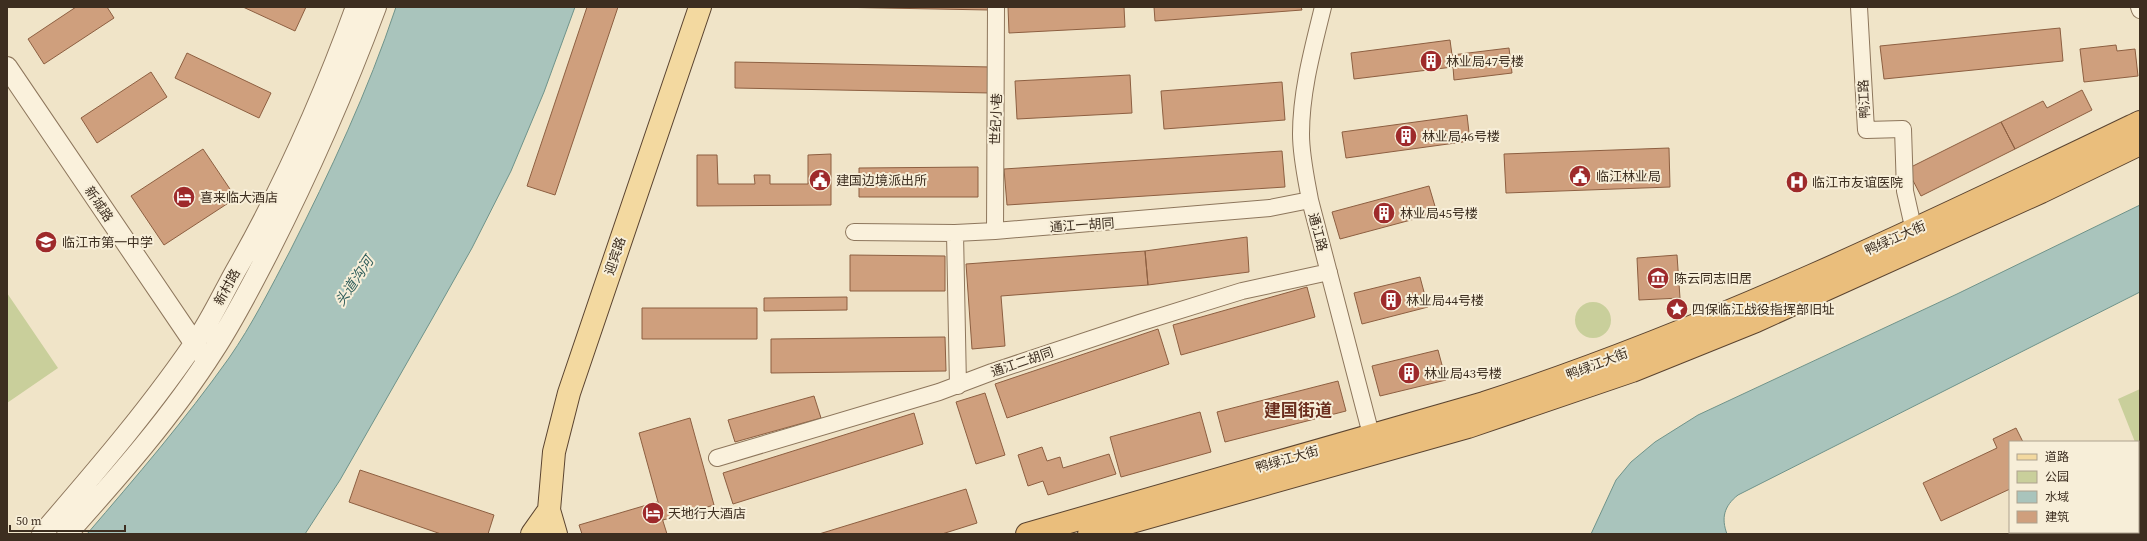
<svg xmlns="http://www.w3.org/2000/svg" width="2147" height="541" font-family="'Source Serif 4','Noto Sans SC',serif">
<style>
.green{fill:#c9cf9b}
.water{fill:#a9c4bc;stroke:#6f938a}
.building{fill:#cf9f7d;stroke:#8d5f41}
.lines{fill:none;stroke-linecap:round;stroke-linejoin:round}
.minor-casing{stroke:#8d765c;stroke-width:18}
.tertiary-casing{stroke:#8d765c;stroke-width:22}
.primary-casing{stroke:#5b4430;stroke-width:24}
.trunk-casing{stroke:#5b4430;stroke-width:24}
.minor{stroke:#faf1dc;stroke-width:16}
.tertiary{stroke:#faf1dc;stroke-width:20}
.primary{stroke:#f3d9a0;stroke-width:22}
.trunk{stroke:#eabe7c;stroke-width:22}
.labels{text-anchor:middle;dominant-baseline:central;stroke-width:4;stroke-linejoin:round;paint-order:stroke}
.poi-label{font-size:13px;fill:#3d2e20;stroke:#f7eed8;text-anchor:start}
.street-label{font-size:13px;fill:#3d2e20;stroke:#f7eed8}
.water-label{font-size:14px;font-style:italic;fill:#2f5d5a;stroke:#f7eed8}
.district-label{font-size:17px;font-weight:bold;fill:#6b2e1e;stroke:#f7eed8}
</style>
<rect width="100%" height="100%" fill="#f0e4c8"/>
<path class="green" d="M7,293L58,368L7,403Z
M1575 320a18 18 0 1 1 36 0a18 18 0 1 1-36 0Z
M2140,389V455L2138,442H2135L2118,399Z"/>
<path class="water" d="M396,7H575L544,92L511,171L472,248L432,319L340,480L305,534H87C136,477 185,420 229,358C252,325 271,287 290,251C330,172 368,91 396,7Z
M2140,205V292L1738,495C1724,506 1721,518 1727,534H1591L1616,480L1631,462L1655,442L1698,415L1957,294Z"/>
<path class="building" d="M76,7H107L114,18L44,64L28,39Z
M243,7H306L295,31Z
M587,7H618L555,195L527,186Z
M831,7H989V10Z
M1008,7H1124L1125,27L1009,33Z
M1154,7H1301L1302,10L1155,21Z
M2060,28L2063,61L1884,79L1880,46Z
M1450,40L1452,55L1509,48L1512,73L1454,80L1453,67L1354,79L1351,53Z
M2116,45L2117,51L2135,49L2138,76L2084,82L2080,49Z
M187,53L271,93L259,118L175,78Z
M735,62L991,67V93L735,88Z
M151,72L167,97L97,143L81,118Z
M1130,75L1132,113L1017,119L1015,81Z
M1282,82L1285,120L1164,129L1161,91Z
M2082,90L2092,110L2015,149L2001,122L2043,101L2047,108Z
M1467,115L1470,141L1346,158L1342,132Z
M2001,122L2015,149L1921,196L1907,169Z
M1669,148L1670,187L1506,193L1504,154Z
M203,149L236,198L164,245L131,196Z
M1282,151L1285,187L1007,205L1004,169Z
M831,154V205L697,206V155H717L718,184H755L754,175H770V184H808V155Z
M978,167V197H859V168Z
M1429,186L1437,213L1340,239L1332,212Z
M1247,237L1249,272L1148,285L1145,251Z
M1145,251L1148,285L1001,296L1005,346L972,349L966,264Z
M850,255L945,256V291H850Z
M1677,255L1680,298L1639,300L1637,258Z
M1420,277L1428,307L1362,324L1354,293Z
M1307,287L1315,317L1181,355L1173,325Z
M847,297V310L764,311V298Z
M642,308H757V339H642Z
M1158,329L1169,364L1007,418L995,384Z
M945,337L946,371L771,373V339Z
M1438,350L1446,380L1380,396L1372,366Z
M1338,381L1346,411L1225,442L1217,412Z
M985,393L1005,455L976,464L956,402Z
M814,396L821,418L735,442L728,420Z
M1200,412L1211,452L1121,477L1110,437Z
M914,413L923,444L733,504L723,473Z
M690,418L714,505L663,520L639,433Z
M2016,428L2023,442H2010V489L1941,521L1923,483L1997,448L1993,439Z
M1042,447L1047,461L1060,457L1063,468L1109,454L1116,474L1048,495L1043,481L1028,486L1018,455Z
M360,470L494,515L488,534H441L349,502Z
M966,489L977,523L942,534H819Z
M657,502L667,534H582L579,525Z"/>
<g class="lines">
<g class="minor-casing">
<path id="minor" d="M1323,7C1313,48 1301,91 1301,134C1301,156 1306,178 1310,200L1374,446
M1859,7L1866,130L1903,129L1905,191L1916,240
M2139,7L2140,10
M995,231L996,7
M854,232L955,233L995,231L1270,208L1310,200
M955,233L958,386
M717,458L939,392L992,372L1139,323L1242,291L1329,272"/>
</g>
<g class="tertiary-casing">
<path id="tertiary" d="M7,67L201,353
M42,534C98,469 154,404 202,332C214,313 224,292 235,272C283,188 323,98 356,7
M67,534C119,476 172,416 214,350C233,321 249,290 265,259C307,177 344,93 376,7"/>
</g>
<g class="primary-casing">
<path id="primary" d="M532,534L549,510
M556,534L549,510L554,452L569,393L700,7"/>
</g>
<g class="trunk-casing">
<path id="trunk" d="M1027,534L1484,403C1711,329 1926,225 2140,122
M1089,534L1468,427L1632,371L1756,321L2041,192L2140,144"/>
</g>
<use href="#minor" class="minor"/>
<use href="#tertiary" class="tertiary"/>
<use href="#primary" class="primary"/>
<use href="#trunk" class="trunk"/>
</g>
<defs>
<g id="building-disc" transform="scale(1.15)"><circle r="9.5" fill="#9e2a2b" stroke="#f7eed8"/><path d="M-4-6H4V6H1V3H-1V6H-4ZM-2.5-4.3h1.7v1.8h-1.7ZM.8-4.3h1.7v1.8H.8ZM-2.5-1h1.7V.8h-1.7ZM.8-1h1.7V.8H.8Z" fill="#fff"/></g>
<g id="civic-disc" transform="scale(1.15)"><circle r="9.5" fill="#9e2a2b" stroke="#f7eed8"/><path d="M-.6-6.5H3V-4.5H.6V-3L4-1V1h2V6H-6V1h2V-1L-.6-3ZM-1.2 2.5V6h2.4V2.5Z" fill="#fff"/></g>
<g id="hospital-disc" transform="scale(1.15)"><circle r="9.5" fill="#9e2a2b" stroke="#f7eed8"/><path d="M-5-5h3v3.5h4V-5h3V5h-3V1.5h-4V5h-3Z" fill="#fff"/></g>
<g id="hotel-disc" transform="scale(1.15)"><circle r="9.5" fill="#9e2a2b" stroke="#f7eed8"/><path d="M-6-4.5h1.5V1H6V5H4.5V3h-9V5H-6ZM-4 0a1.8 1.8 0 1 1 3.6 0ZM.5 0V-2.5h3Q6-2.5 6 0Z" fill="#fff"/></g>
<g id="school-disc" transform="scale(1.15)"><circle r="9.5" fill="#9e2a2b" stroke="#f7eed8"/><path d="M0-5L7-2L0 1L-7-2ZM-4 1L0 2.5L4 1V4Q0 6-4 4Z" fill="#fff"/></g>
<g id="museum-disc" transform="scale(1.15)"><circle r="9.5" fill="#9e2a2b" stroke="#f7eed8"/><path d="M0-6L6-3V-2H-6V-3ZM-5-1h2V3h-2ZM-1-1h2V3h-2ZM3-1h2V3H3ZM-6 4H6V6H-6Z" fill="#fff"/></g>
<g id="sight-disc" transform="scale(1.15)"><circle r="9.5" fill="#9e2a2b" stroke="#f7eed8"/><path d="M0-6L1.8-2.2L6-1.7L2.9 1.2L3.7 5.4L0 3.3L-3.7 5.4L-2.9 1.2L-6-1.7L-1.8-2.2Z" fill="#fff"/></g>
</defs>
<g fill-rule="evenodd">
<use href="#building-disc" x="1431" y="61"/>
<use href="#building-disc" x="1406" y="136"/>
<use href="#civic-disc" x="1580" y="176"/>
<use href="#civic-disc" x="820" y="180"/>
<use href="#hospital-disc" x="1797" y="182"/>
<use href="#hotel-disc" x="184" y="197"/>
<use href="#building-disc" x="1384" y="213"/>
<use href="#school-disc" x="46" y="242"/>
<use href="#museum-disc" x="1658" y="278"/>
<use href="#building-disc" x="1391" y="300"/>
<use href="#sight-disc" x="1677" y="309"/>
<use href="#building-disc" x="1409" y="373"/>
<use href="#hotel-disc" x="653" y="513"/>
</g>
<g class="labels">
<g class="poi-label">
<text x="1446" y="61">林业局47号楼</text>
<text x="1422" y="136">林业局46号楼</text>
<text x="1596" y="176">临江林业局</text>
<text x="836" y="180">建国边境派出所</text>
<text x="1812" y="182">临江市友谊医院</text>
<text x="200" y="197">喜来临大酒店</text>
<text x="1400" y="213">林业局45号楼</text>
<text x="62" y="242">临江市第一中学</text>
<text x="1674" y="278">陈云同志旧居</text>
<text x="1406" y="300">林业局44号楼</text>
<text x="1692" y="309">四保临江战役指挥部旧址</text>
<text x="1424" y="373">林业局43号楼</text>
<text x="668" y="513">天地行大酒店</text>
</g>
<g class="street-label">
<text transform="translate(1864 99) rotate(-93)">鸭江路</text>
<text transform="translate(996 119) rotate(-88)">世纪小巷</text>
<text transform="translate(99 204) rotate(56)">新城路</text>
<text transform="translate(1082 225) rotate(-4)">通江一胡同</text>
<text transform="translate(1318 232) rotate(75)">通江路</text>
<text transform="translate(1895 238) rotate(-24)">鸭绿江大街</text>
<text transform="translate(615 256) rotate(-71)">迎宾路</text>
<text transform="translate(227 287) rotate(-61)">新村路</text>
<text transform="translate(1022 362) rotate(-19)">通江二胡同</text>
<text transform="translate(1597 364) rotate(-21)">鸭绿江大街</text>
<text transform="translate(1287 459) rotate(-16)">鸭绿江大街</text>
</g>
<g class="water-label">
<text transform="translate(354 281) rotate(-56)">头道沟河</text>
</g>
<g class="district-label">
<text x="1298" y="410">建国街道</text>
</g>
</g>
<rect width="2147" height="541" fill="none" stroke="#3d2e20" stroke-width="16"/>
<rect x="2009" y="441" width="130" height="92" fill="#f7eed8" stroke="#ada18e"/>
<rect x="2017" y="454" width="20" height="6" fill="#f3d9a0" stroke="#ada18e"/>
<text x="2045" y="461" font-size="12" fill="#3d2e20">道路</text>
<rect x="2017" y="471" width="20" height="12" fill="#c9cf9b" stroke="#ada18e"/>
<text x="2045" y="481" font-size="12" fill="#3d2e20">公园</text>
<rect x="2017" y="491" width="20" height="12" fill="#a9c4bc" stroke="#ada18e"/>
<text x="2045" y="501" font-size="12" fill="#3d2e20">水域</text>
<rect x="2017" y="511" width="20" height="12" fill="#cf9f7d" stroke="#ada18e"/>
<text x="2045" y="521" font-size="12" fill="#3d2e20">建筑</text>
<path d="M10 525v6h115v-6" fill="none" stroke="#3d2e20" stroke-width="2"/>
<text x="16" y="525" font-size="12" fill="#3d2e20" stroke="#f7eed8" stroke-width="3" paint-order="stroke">50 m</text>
</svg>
